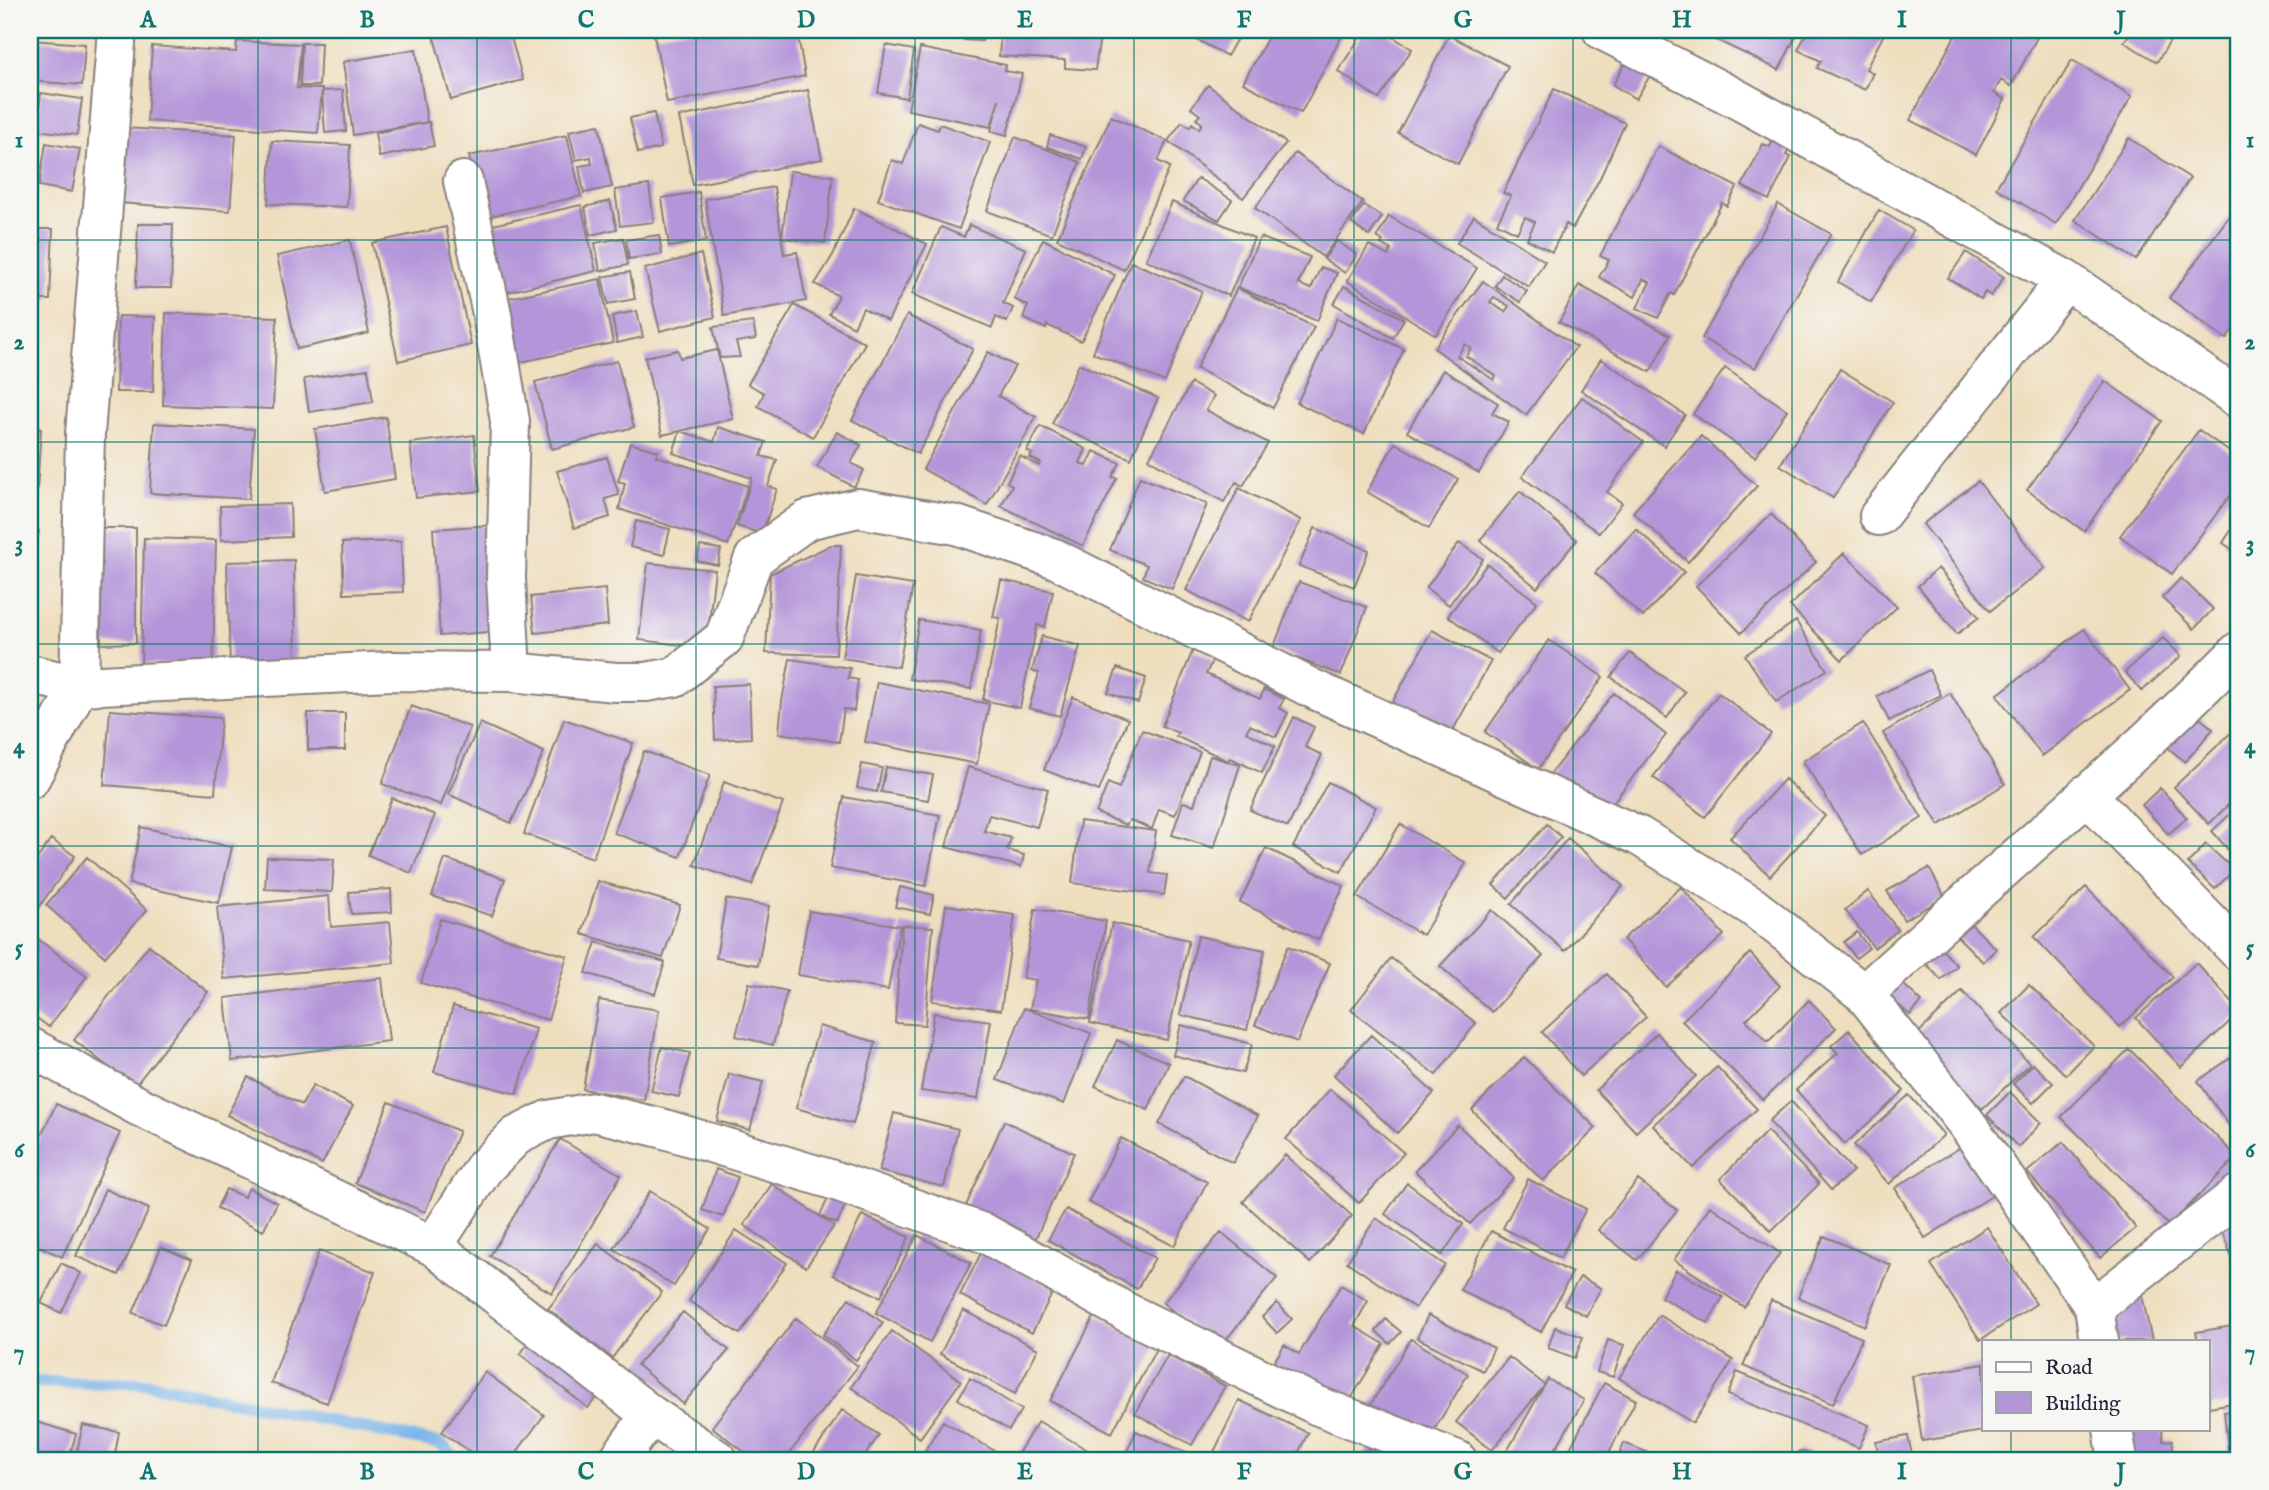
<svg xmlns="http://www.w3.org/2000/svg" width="2269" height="1490" font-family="'IM FELL English',serif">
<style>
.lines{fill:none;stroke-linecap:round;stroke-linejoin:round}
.stream{stroke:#78b3e9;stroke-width:12}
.building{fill:#b495d9;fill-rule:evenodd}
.street-casing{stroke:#88807c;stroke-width:42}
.street{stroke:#fff;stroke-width:38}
.grid{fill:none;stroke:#0f766e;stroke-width:2;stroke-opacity:0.55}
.neatline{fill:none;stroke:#0f766e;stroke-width:2.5}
.grid-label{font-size:23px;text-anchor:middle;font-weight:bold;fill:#0f766e}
</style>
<rect width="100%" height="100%" fill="#f6f6f2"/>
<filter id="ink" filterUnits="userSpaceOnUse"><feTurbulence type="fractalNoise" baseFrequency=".0143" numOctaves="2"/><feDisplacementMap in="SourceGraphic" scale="14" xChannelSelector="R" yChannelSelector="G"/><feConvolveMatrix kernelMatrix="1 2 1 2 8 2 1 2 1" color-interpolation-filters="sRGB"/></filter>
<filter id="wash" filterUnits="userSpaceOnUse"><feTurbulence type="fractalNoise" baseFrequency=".00686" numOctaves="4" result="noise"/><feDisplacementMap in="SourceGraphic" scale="28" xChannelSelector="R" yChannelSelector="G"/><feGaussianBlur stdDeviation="1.57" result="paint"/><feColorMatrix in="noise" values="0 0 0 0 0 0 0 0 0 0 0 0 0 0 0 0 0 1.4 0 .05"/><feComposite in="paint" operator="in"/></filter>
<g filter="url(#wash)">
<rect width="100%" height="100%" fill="#efdebe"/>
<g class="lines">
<path class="stream" d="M30,1382L146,1383L441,1444L457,1460"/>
</g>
<g id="blocks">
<path class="building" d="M432,30H509L523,80L451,100Z
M682,30H797L805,76L667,103L654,35Z
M965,30H983L982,41L964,40Z
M1001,30H1101L1095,70L1065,68V60L999,56Z
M1179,30H1242L1227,56Z
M1272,30H1345L1301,113L1243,83Z
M1365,30H1382L1412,49L1379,99L1338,71Z
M1716,30H1799L1779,70L1712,38Z
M1808,30H1886L1866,69L1873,73L1865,90L1817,68L1821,61L1798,50Z
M1958,30H2041L2011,86L2001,80L1994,93L2005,99L1976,155L1910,120Z
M2125,30H2177L2157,62L2124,42L2130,33Z
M1449,35L1508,66L1458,164L1398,133Z
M30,40L85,44L82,85L30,81Z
M237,41L301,44L297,88L322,89L318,133L147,121L152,46L236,52Z
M302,43H321L319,86H300Z
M886,45L914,50L907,98L878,93Z
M920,48L1006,65L1005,71L1022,74L1007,135L991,131L999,99L991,127L908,110Z
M416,49L427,122L353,135L343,62Z
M1628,58L1652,72L1636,99L1613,85Z
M2072,60L2132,96L2056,224L1996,188Z
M1208,85L1286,143L1243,198L1168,141L1182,122L1190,127L1192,123L1199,129L1202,123L1196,119L1200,115L1191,108Z
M1554,89L1625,123L1600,178L1573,228L1566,224L1552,252L1527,239L1535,222L1525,217L1517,233L1497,223L1511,196L1503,193Z
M343,90L346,131L325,133L322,91Z
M808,90L822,159L693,185L679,117Z
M41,93L82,99L77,135L36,130Z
M654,113L661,148L638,153L630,118Z
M1111,116L1167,141L1158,161L1170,167L1124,270L1057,239Z
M429,122L434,146L379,157L375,133Z
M918,123L938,130L940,124L990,142L959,229L878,200L892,160L903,164Z
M599,125L612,187L584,193L579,166L592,164L591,157L576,160L569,131Z
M125,128L236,135L230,211L119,203Z
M567,135L581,196L482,218L469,156Z
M1050,135L1086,147L1082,159L1047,147Z
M1015,137L1080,162L1052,235L987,211Z
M1774,138L1791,145L1786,155L1791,157L1769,200L1742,186L1763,144L1770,147Z
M2129,138L2190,178L2136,260L2075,220Z
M272,141L350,145L347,207L268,204Z
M46,143L80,149L72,192L39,186Z
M1658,146L1737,187L1727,206L1722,203L1674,295L1671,293L1658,318L1637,308L1650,282L1643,279L1635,297L1599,277L1609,260L1600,256Z
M1295,153L1363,202L1323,257L1255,208Z
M790,171L833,176L825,243L782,238Z
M1198,178L1232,200L1219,220L1183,201Z
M649,185L654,222L620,226L615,190Z
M774,187L784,254L797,252L806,301L724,316L705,199Z
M699,192L706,241L669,247L662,198Z
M610,201L617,229L590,235L585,207Z
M1172,202L1254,238L1229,296L1146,260Z
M1778,204L1831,234L1755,368L1702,338Z
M581,205L596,271L499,294L484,227Z
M1364,205L1382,217L1369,236L1351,223Z
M2236,207L2239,210V321L2226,339L2169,298Z
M854,208L927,244L888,321L863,308L854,327L829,314L839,296L815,284L833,255Z
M1879,210L1913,230L1871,302L1838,282Z
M1389,216L1477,268L1436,335L1347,281L1369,245L1388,256L1391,250L1381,244L1383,241L1377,237Z
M1474,216L1545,261L1529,287L1457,243Z
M138,224H173L171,288H136Z
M969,225L1026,249L1003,303L1013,308L1007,322L996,317L992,328L912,294L941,227L964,237Z
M446,227L471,345L398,361L372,243Z
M30,229H53L50,300H30Z
M659,235L662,254L629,259L626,240Z
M1260,237L1310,257L1298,284L1311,289L1321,267L1337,273L1317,321L1238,287Z
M623,238L628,265L600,271L595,243Z
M1043,239L1115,275L1081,341L1047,325L1046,329L1023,318L1028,306L1014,299Z
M350,240L369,333L297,349L277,256Z
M1337,241L1357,255L1345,273L1324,259Z
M1966,252L2004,277L1991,296L1985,292L1981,299L1948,278Z
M701,254L715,317L660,331L645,269Z
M1131,262L1202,291L1165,382L1093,353Z
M630,272L635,299L608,304L602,277Z
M1502,275L1527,291L1520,302L1495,286Z
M600,279L613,343L506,365L494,301Z
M1483,281L1576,347L1526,415L1434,348ZM1494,297L1509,306L1505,312L1490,302ZM1465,344L1471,348L1466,356L1496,376L1494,380L1457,356Z
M1579,285L1670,335L1650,372L1559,322Z
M1344,286L1404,319L1393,338L1334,304Z
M1237,288L1314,327L1273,408L1196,368Z
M794,305L865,343L813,437L758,406L764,393L748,384Z
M637,311L643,337L617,343L612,316Z
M166,313L277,317L273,409L163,405Z
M907,315L973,349L918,454L852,420Z
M118,316L155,317L153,392H116Z
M1337,318L1404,349L1364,434L1297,403Z
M753,322L756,339L736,342L740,357L720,358L713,327Z
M678,350L680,358L717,350L733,419L680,431L714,442L718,427L766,442L761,456L777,460L768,486L777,489L762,534L737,526L752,478L673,453L680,431L662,435L645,357Z
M988,352L1015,366L998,396L1036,417L987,505L923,469Z
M1601,359L1685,415L1664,446L1581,390Z
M617,361L634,427L552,449L535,382Z
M1079,364L1158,398L1131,459L1052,424Z
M1725,368L1787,410L1755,457L1693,414Z
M368,369L373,402L309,412L304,379Z
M1840,369L1893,402L1833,498L1780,465Z
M1443,370L1498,403L1492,413L1509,422L1479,473L1407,432Z
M2105,381L2162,421L2084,531L2027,490Z
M1191,383L1214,396L1206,410L1268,443L1243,486L1236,482L1224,502L1149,459Z
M1582,397L1643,442L1607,492L1622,503L1599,533L1522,477Z
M386,417L395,479L325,491L315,429Z
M154,423L254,429L249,499L150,493Z
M1040,426L1086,449L1080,463L1087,466L1094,451L1120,463L1112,477L1117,478L1083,546L1001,506L1012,485L1007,482L1020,456L1039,466L1041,463L1030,458L1032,454L1027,451Z
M30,428L41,429L37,491H30Z
M2199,430L2239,459V483L2172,574L2120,536Z
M837,432L861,445L851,463L864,470L854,487L817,467Z
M474,435L480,491L416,498L410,443Z
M1701,436L1757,486L1688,562L1633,512Z
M630,443L658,451L656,456L748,486L728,545L619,509L625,483L618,481Z
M1395,443L1458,479L1429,528L1367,492Z
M607,457L619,495L605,499L610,517L574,528L557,471Z
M1140,477L1207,504L1172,589L1143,577L1147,565L1110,550Z
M1978,481L2045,568L1990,611L1923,524Z
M1239,488L1301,520L1248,622L1186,590Z
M1520,491L1577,540L1537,588L1480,540Z
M290,504L291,537L221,540L220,506Z
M1771,514L1816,562L1741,633L1696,586Z
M2239,517V554L2223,543Z
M636,521L670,529L664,555L630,547Z
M493,525L500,631L440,636L433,529Z
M100,528H136V643L101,644Z
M1315,528L1369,550L1354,587L1299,566Z
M30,529L39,531L31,564H30Z
M1636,529L1684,572L1643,617L1595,573Z
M144,538L216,540L213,665L141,664Z
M401,541L403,592L344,594L342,543Z
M1459,543L1483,559L1449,605L1426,588Z
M831,545H841L836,655L766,653L770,574Z
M700,546L721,549L718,565L697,561Z
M1844,553L1897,607L1842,660L1790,606Z
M294,560L296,666L230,668L227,562Z
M648,563L715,570L706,648L639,640Z
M1487,564L1537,602L1498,653L1448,616Z
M1938,568L1979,617L1957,634L1918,586Z
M856,576L913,585L899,667L842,658Z
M2181,578L2213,609L2194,629L2162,598Z
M1001,580L1053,591L1045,627L1037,625L1020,708L983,700L1000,618L993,617Z
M1299,582L1367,607L1341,675L1273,649Z
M605,589L608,625L535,633L531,597Z
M919,620L981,630L971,689L909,679Z
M1796,621L1827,670L1776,702L1745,655Z
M2084,629L2130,690L2042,756L1997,695Z
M1432,630L1491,661L1446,743L1387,712Z
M1042,636L1080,646L1060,716L1029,708L1039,673L1032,671Z
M2163,638L2181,656L2142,691L2125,672Z
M1549,640L1603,677L1538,769L1485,732Z
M1193,650L1213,659L1206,674L1260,699L1264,689L1284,699L1279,708L1288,713L1276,737L1250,725L1246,732L1275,746L1262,773L1230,758L1228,761L1176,736L1178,733L1162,726Z
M1630,653L1685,692L1667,718L1611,677Z
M790,659L850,668L848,678L858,680L854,711L844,709L839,742L779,733L782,701Z
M1117,668L1146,678L1138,703L1108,693Z
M1929,670L1941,695L1889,721L1877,696Z
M877,682L989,704L977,764L865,742Z
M749,684L751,738L715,740L713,686Z
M1614,693L1666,735L1603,815L1550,774Z
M1719,693L1771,734L1705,817L1653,777Z
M1950,693L2005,784L1939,825L1883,733Z
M1073,697L1128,719L1099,791L1044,770Z
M411,706L470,727L441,805L382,784Z
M110,710L221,718L215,794L104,785Z
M308,713H345V750H308Z
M2194,713L2213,729L2185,762L2166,746Z
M1294,717L1314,727L1305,747L1322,755L1288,827L1250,810Z
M564,719L633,743L593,858L524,834Z
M480,723L544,752L511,823L448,794Z
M1863,723L1922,818L1862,855L1803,761Z
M2239,725V794L2209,824L2174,787Z
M1142,730L1200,752L1175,815L1159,809L1152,829L1130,820L1126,825L1096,813L1108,783L1119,788Z
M644,751L710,775L680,857L614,833Z
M1210,756L1240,765L1214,848L1172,835L1183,802L1194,805Z
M862,764L882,768L877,792L857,788Z
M886,767L933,775L928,800L881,792Z
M968,767L1048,789L1037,827L989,815L984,831L1011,838L1007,850L1024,855L1021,867L946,847Z
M1785,779L1825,816L1770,876L1730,838Z
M724,782L783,803L752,885L694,865Z
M1328,782L1376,807L1341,872L1293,847Z
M2160,788L2187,818L2168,834L2142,805Z
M844,797L940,815L926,886L830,868Z
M392,798L435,815L411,873L368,855Z
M2239,806V846L2231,853L2212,831Z
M1080,821L1156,831L1150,873L1167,875L1164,895L1072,883Z
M1400,824L1466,863L1423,935L1357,897Z
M1547,824L1561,837L1508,898L1493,885Z
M141,827L232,847L219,903L129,884Z
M1568,838L1623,886L1565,951L1511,904Z
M51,839L75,856L32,917L30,916V869Z
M2206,844L2234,870L2215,889L2188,863Z
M1266,848L1344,886L1318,940L1240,902Z
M87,857L147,910L105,957L46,905Z
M267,857L334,859L332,892L265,889Z
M445,859L505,879L492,916L432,896Z
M1929,868L1945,897L1904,920L1887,891Z
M598,881L680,905L663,958L582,934Z
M900,887L934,895L930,914L895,907Z
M1681,887L1724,935L1666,987L1623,939Z
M2086,887L2173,977L2120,1027L2034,937Z
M391,889L392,912L351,914L349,892Z
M1868,891L1898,930L1874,948L1845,910Z
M329,896L331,927L390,922L394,963L224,979L217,907Z
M726,899L769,906L758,965L716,958Z
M946,905L1015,915L1001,1010L932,1001Z
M1035,909L1106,921L1089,1019L1030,1009L1036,980L1023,978Z
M1492,910L1543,956L1492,1012L1440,966Z
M809,911L900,926L888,990L798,975Z
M440,919L567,956L548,1020L421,983Z
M1968,921L1996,949L1983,962L1955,934Z
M1112,923L1189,940L1167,1040L1090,1023Z
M902,925L933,927L925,1025L895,1023Z
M1857,932L1869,948L1856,958L1844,942Z
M30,933L87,976L49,1027L30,1013Z
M1198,936L1265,950L1247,1030L1180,1015Z
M596,942L665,962L655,994L586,973Z
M149,945L208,992L134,1087L74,1040Z
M1288,946L1330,963L1297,1042L1255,1025Z
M1939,946L1957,966L1941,980L1924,961Z
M1750,953L1780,986L1746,1020L1768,1042L1809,1000L1836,1028L1763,1100L1682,1021Z
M1391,958L1476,1023L1436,1075L1351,1010Z
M2196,963L2239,1010V1013L2181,1067L2136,1018Z
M1607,974L1646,1017L1581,1076L1542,1032Z
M382,978L389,1041L232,1061L225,998Z
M749,983L787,991L773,1045L736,1036Z
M1903,984L1922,1002L1910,1015L1890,997Z
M2029,985L2094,1046L2066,1075L2001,1013Z
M1962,991L2030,1064L1982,1109L1914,1037Z
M599,1000L659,1010L644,1100L583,1089Z
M453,1006L536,1029L517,1094L434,1072Z
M1024,1008L1091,1033L1064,1104L997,1080Z
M934,1013L991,1021L978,1099L921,1091Z
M1181,1025L1252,1044L1243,1073L1173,1055Z
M819,1026L876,1042L853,1124L796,1108Z
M1849,1030L1904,1091L1845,1144L1796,1090L1838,1053L1831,1046Z
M1657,1033L1696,1076L1636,1132L1596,1090Z
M1371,1035L1434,1093L1397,1133L1334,1075Z
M1117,1040L1169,1063L1148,1110L1095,1086Z
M662,1047L690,1053L679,1097L651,1091Z
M2129,1049L2237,1157L2169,1226L2061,1117Z
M2239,1052V1126L2233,1131L2198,1081Z
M1524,1057L1596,1128L1543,1181L1472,1110Z
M2033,1064L2053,1083L2033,1103L2013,1084Z
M1717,1067L1757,1109L1693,1168L1653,1125Z
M729,1074L763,1082L750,1130L717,1121Z
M1184,1076L1258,1116L1233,1163L1159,1124Z
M248,1077L302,1105L313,1085L353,1106L322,1164L227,1115Z
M1330,1089L1404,1153L1359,1203L1286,1139Z
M2010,1092L2041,1123L2018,1147L1987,1115Z
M1909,1095L1944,1135L1889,1184L1854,1145Z
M1791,1101L1853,1171L1831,1190L1769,1121Z
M389,1102L459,1131L425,1212L355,1183Z
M56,1104L120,1133L62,1257L30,1242V1159Z
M894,1113L958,1129L944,1187L879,1171Z
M1004,1121L1074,1153L1035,1240L965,1208Z
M1458,1125L1514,1178L1470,1224L1415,1171Z
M1767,1131L1819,1184L1771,1231L1720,1179Z
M1121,1138L1207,1182L1174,1246L1088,1202Z
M560,1139L621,1175L552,1293L490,1256Z
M2063,1142L2136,1228L2100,1258L2027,1172Z
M1964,1145L1995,1194L1925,1238L1895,1188Z
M1285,1155L1352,1216L1310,1263L1243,1202Z
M716,1169L738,1177L723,1217L702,1210Z
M1528,1179L1586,1209L1560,1258L1503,1228Z
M1638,1180L1677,1210L1637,1260L1598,1230Z
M1407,1183L1463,1224L1442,1255L1385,1214Z
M772,1184L834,1226L806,1267L744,1225Z
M834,1185L851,1193L837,1224L820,1216Z
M249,1188L277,1203L263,1231L217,1208L226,1189L244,1197Z
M105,1189L149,1209L119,1275L76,1256Z
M650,1191L710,1229L674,1286L614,1249Z
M1710,1206L1780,1253L1744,1307L1674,1260Z
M1066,1209L1155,1258L1137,1289L1048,1240Z
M2239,1209V1274L2218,1222Z
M862,1215L909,1237L881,1297L833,1275Z
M1376,1218L1445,1265L1415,1308L1347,1262Z
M1987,1227L2036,1304L1980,1340L1931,1264Z
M736,1230L787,1263L740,1334L689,1301Z
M1491,1231L1572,1273L1541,1332L1460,1290Z
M1221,1232L1277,1278L1219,1348L1163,1303Z
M917,1235L971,1263L930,1342L876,1313Z
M1824,1236L1891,1265L1865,1326L1798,1297Z
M598,1244L662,1292L612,1358L548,1309Z
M161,1247L192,1260L164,1325L133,1313Z
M319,1251L375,1272L327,1403L271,1383Z
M982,1251L1055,1288L1032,1333L960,1295Z
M61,1263L81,1273L61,1313L41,1303Z
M1676,1270L1723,1297L1708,1323L1661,1297Z
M1580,1277L1601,1288L1586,1316L1564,1304Z
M1341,1285L1368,1301L1354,1326L1384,1344L1346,1407L1273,1364L1284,1345L1299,1354Z
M2142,1295L2152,1341H2116L2108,1302Z
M849,1298L883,1323L856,1360L823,1335Z
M1771,1300L1862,1338L1833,1404L1743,1366Z
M1277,1303L1292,1319L1277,1333L1262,1317Z
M963,1310L1038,1349L1015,1394L940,1354Z
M683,1312L729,1350L683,1404L637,1365Z
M1095,1315L1157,1347L1112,1433L1050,1401Z
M1428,1315L1494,1348L1483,1371L1417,1338Z
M1659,1315L1733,1360L1693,1423L1619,1378Z
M796,1318L858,1366L784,1460H755L712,1427Z
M1386,1319L1401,1332L1390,1344L1376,1331Z
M2239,1325V1402L2209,1407L2208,1341H2198L2196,1332Z
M1555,1327L1583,1337L1575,1358L1548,1348Z
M892,1331L961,1381L920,1438L851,1387Z
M536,1334L604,1388L588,1408L520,1354Z
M1411,1339L1468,1374L1425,1445L1368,1409Z
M1608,1340L1624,1345L1613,1377L1597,1372Z
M1168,1355L1225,1386L1192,1445L1135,1413Z
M1509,1357L1545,1385L1492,1450L1456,1422Z
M1984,1364V1429L1989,1430L1922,1441L1912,1376Z
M485,1372L544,1415L511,1460H482L442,1432Z
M1737,1372L1869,1425L1859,1448L1728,1395Z
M970,1378L1022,1410L1009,1430L958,1399Z
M1548,1379L1584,1400L1549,1460H1502Z
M1604,1383L1636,1400L1605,1460H1564Z
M1239,1400L1308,1433L1295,1460H1227L1213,1454Z
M842,1410L879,1435L862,1460H809Z
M2239,1410V1460H2229L2224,1412Z
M30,1420L76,1434L68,1460H30Z
M943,1421L1000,1454L996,1460H919Z
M1038,1421L1091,1452L1086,1460H1014Z
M83,1425L119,1432L114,1460H75Z
M2129,1429H2162L2163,1441L2172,1440L2174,1457L2133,1460Z
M1136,1431L1204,1460H1123Z
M1908,1436L1913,1460H1880L1876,1442Z
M1624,1443L1649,1453L1646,1460H1617Z
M1369,1447L1400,1460H1363Z
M1799,1451L1831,1459V1460H1796Z"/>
</g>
</g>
<g filter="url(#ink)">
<use href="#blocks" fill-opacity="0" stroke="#88807c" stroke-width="2"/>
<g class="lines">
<g class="street-casing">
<path id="street" d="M1602,30L1735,98L2066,280L2239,399
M463,181L491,309L510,421L506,578L511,672
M1879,516L2066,280
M30,674L79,686L391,671L511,672L616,682H646L675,677L724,638L754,558L807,520L858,508L956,525L1054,558L1311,688L1639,836L1753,907L1864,994L1967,1124L2094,1307L2099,1341
M30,779L79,686L85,434L117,30
M2086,794L2239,952
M1864,994C1988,879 2120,772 2239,651
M30,1047L138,1106L433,1246L651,1415L718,1460
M433,1246L484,1168L516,1136L548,1120L594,1112L661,1128L833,1180L986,1234L1126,1312L1316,1405L1457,1460
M2094,1307L2239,1194
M2113,1429L2118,1460
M618,1460L651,1415"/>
</g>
<use href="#street" class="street"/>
</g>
</g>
<path class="grid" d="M258,30V1460M477,30V1460M696,30V1460M915,30V1460M1134,30V1460M1354,30V1460M1573,30V1460M1792,30V1460M2011,30V1341M30,240H2239M30,442H2239M30,644H2239M30,846H2239M30,1048H2239M30,1250H2239M2011,1429V1460"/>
<rect width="2269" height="1490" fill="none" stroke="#f6f6f2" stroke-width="77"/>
<rect x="1982" y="1340" width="228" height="91" fill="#f6f6f2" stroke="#a1a1a9" stroke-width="2"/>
<rect x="1996" y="1362" width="35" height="10" fill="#ffffff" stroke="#a1a1a9" stroke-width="2"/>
<text x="2045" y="1374" font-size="21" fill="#22223b">Road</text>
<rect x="1996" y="1392" width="35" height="21" fill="#b495d9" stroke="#a1a1a9" stroke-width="2"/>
<text x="2045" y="1410" font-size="21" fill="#22223b">Building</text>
<rect x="38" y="38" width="2192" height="1414" class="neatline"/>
<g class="grid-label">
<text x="148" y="27">A</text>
<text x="367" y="27">B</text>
<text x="586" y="27">C</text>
<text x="806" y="27">D</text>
<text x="1025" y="27">E</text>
<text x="1244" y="27">F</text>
<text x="1463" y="27">G</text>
<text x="1682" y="27">H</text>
<text x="1902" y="27">I</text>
<text x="2121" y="27">J</text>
<text x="19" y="147">1</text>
<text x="2250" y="147">1</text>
<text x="19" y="349">2</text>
<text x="2250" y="349">2</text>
<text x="19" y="551">3</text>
<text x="2250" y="551">3</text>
<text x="19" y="753">4</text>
<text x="2250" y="753">4</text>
<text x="19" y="955">5</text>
<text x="2250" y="955">5</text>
<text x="19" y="1157">6</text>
<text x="2250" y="1157">6</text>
<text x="19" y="1359">7</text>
<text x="2250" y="1359">7</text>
<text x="148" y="1479">A</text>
<text x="367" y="1479">B</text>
<text x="586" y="1479">C</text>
<text x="806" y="1479">D</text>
<text x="1025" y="1479">E</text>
<text x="1244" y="1479">F</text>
<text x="1463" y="1479">G</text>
<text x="1682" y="1479">H</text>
<text x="1902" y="1479">I</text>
<text x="2121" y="1479">J</text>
</g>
</svg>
